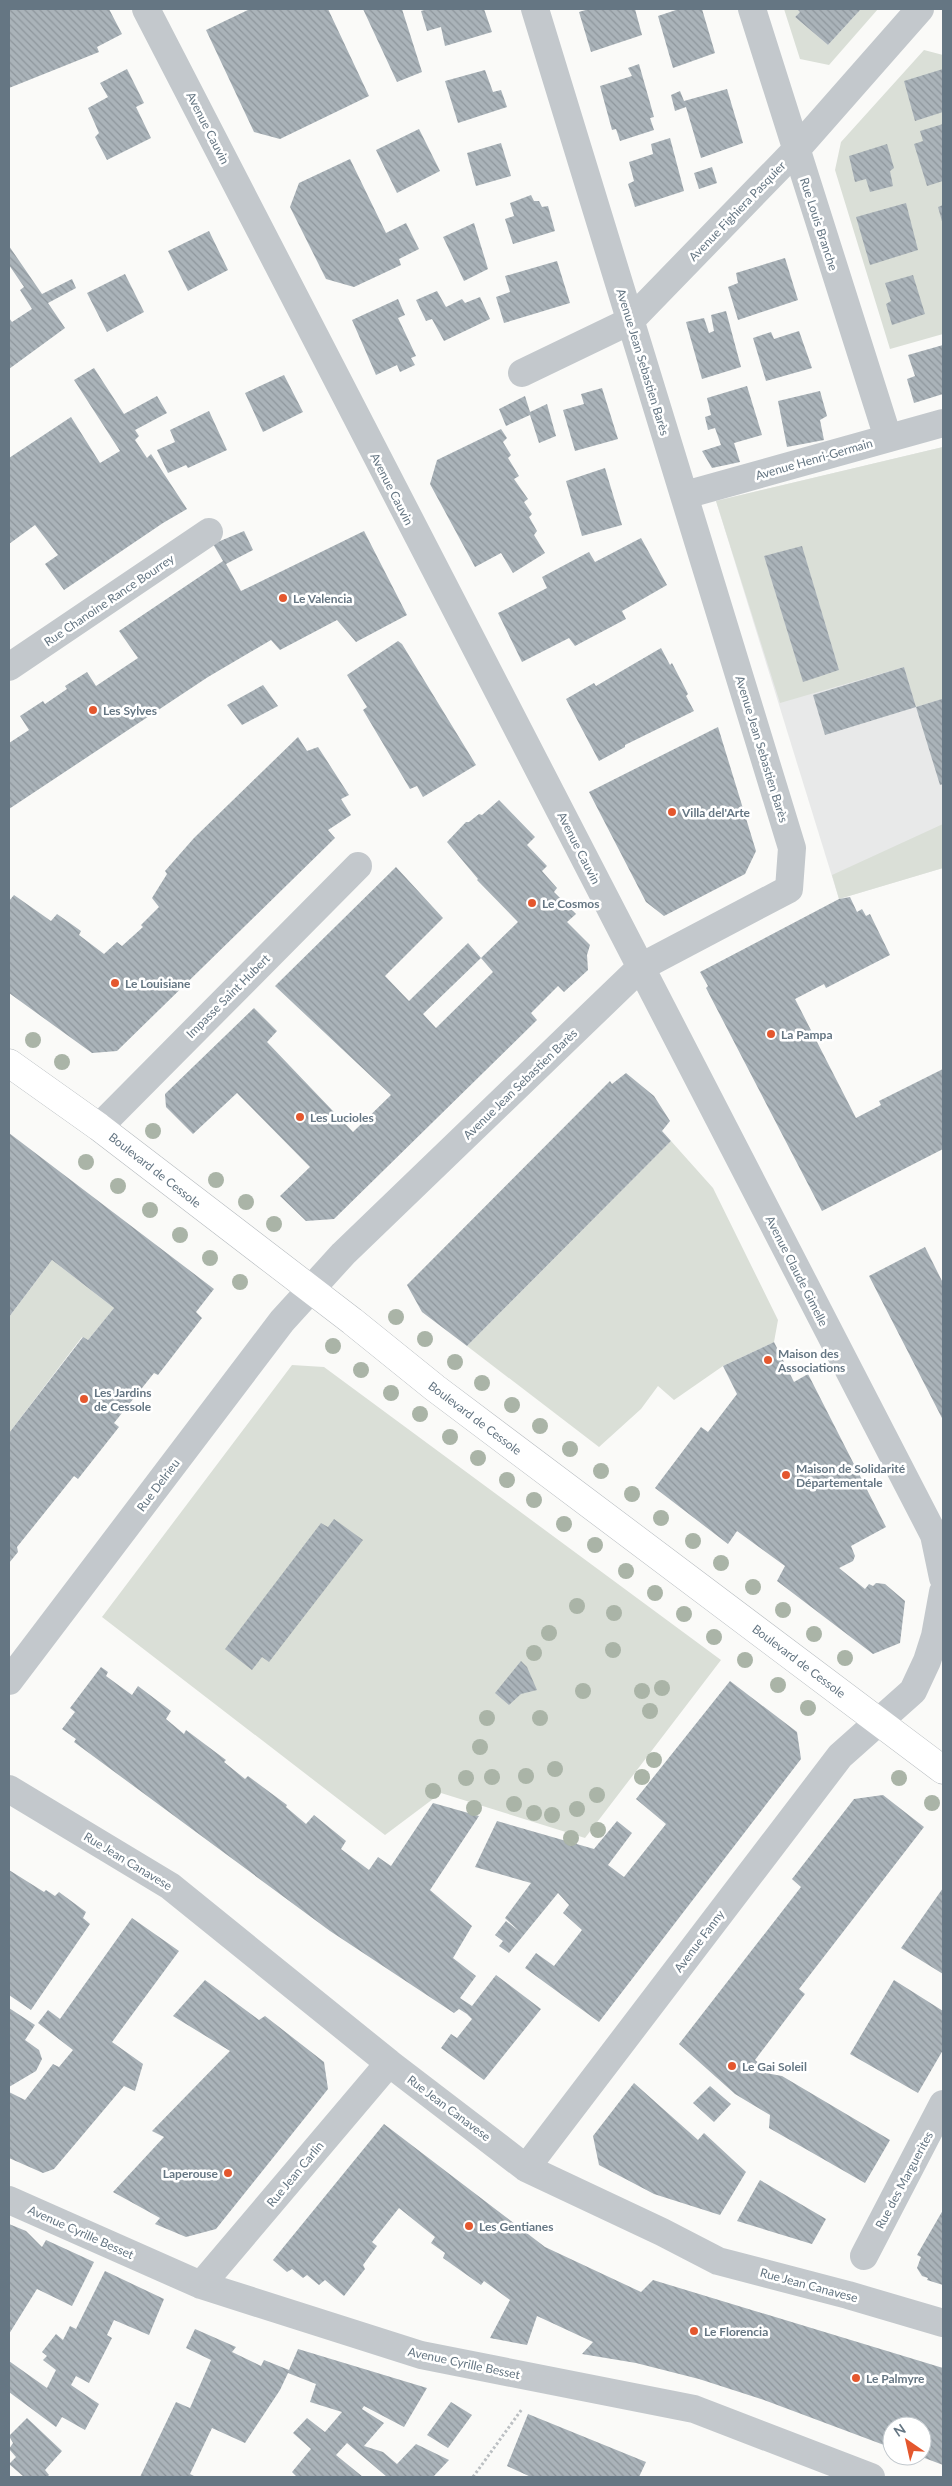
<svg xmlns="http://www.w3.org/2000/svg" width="952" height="2486" font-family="Lato,sans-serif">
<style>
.built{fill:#e8e9e9}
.green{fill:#dadfd7;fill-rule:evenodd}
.building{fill:url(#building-back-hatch);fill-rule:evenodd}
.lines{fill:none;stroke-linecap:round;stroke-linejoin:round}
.major-casing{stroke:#b5babe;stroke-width:29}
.path{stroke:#bbbfc2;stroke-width:3;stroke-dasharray:2.5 2.5;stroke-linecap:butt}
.minor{stroke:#c3c8cc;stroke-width:28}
.major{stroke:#fff;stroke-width:28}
.tree{fill:#aab4a7}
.poi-dot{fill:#e4572e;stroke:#fff;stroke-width:2}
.labels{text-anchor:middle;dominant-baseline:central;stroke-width:5;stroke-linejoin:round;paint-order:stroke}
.street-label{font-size:12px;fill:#657683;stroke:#fff}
.poi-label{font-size:12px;font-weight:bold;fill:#657683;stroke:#fff;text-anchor:start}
</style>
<defs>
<pattern id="building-back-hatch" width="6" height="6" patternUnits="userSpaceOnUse" patternTransform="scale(1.25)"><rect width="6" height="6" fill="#aab3b9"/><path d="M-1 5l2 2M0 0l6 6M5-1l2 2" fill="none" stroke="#8e969c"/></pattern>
</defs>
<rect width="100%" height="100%" fill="#fafaf8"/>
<path class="built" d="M943,447V868L839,899L716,501Z"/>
<path class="green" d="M784,9H797L800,12L795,17L828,45L861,9H878L829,65L800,59Z
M924,50L943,55V334L890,349L835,170L841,142Z
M943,447V704L942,699L916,707L904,667L780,703L716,501ZM802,547L839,670L803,681L764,556Z
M943,824V868L839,899L832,875Z
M671,1141L713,1188L778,1320L774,1342L723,1366L674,1400L658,1386L641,1409L599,1447L467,1346Z
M52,1260L114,1308L88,1340L82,1337L9,1433V1317Z
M292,1365L324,1367L721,1660L585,1838L441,1793L385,1835L102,1617Z"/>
<path class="building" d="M9,9H109L122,34L97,47L99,52L9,88Z
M250,9H328L369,96L280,139L254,132L206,30Z
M363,9H402L422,72L397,82Z
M428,9H484L492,32L445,46L441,27L427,31L421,11Z
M589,9H635L642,35L591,52L579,12Z
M679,9H702L715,53L673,68L658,16Z
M797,9H861L828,45L795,17L800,12Z
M639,64L654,117L650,118L654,130L620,141L616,129L612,130L600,86L632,76L628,68Z
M127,69L144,103L136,107L151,138L107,160L95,137L99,133L88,108L108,97L100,83Z
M943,69V112L915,121L904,81Z
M485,70L493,92L501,90L507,107L458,123L445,81Z
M727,89L743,143L701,158L686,107L675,111L671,95L680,91L684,101Z
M943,124V181L927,186L914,144L923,141L920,131Z
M419,129L440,171L397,193L376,150Z
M670,138L684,191L635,207L628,184L634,181L629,162L653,154L651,144Z
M501,143L511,176L476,186L467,153Z
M887,144L894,168L890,171L893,186L870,192L866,179L855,182L849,156Z
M350,159L386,233L406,223L419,249L399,259L401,265L354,287L326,279L290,207L299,183Z
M712,167L717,183L699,189L694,173Z
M531,195L534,201H539L542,207L548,206L555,231L513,244L505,219L514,216L510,203Z
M906,203L918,250L870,265L856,217Z
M943,205V225L938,207Z
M474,223L488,269L464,281L443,237Z
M209,231L228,270L188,291L168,251Z
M9,246L42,294L72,279L76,288L48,303L65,328L9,369V318L12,322L32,309L20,290L24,287L9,265Z
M785,258L798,300L738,320L728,287L738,283L736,273Z
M557,261L570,303L504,323L496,297L510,292L505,276Z
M125,274L144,312L107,332L87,293Z
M913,275L925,314L892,325L886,304L891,301L885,283Z
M437,291L446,307L462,299L465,303L480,297L490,319L444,341L432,319L426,321L416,300Z
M398,299L405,315L398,318L416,356L411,358L415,365L400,372L397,365L376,375L352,320Z
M726,311L741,367L702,379L686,322L704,318L709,333L714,331L711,315Z
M799,331L812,368L766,381L753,338L771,332L774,339Z
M943,345V394L914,403L907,379L915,376L908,355Z
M94,368L124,414L157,396L167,413L135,430L139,436L135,440L147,458L151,454L187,509L163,523L64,590L45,564L58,555L35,525L9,544V458L71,417L100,463L120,451L74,380Z
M284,375L303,412L263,432L245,393Z
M747,386L762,435L734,443L740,462L712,468L702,451L721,445L715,428L708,430L705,417L711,415L707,398Z
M602,388L618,439L575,451L563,410L584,404L581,394Z
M820,391L827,416L820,420L824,440L787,447L778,401Z
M525,396L530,412L547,404L556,436L539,443L530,415L506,426L499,409Z
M209,411L227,450L188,468L186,465L168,473L157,450L175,442L170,430Z
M501,429L507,438L503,442L511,455L508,458L519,476L514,479L528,499L524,502L532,514L529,517L537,531L534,535L545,553L513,573L501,553L475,567L430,484L437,460Z
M605,468L622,525L582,536L566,481Z
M244,531L253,550L226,564L241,591L364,531L407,615L356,642L337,620L280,650L271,640L208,677L9,809V743L29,730L20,716L43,701L45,704L67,689L65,686L87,672L96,686L138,658L119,631L223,561L213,544Z
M641,538L667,585L622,611L626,619L575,646L569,638L522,662L498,613L547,588L542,577L589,552L595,562Z
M802,546L839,670L803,682L764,556Z
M398,641L402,644L476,765L423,797L417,786L410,789L363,710L367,707L347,675Z
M661,648L670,665L672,663L688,694L686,696L694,711L625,745V747L599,761L566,699L594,683L596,686Z
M904,667L916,707L825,735L813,695Z
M263,685L278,706L242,725L227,705Z
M942,699L943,784L940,785L916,707Z
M718,727L756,851L745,874L664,916L646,902L589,792Z
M298,737L307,751L318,747L349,795L341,799L351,815L328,830L335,838L117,1051L92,1053L9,993V901L14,895L51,921L57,914L81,931L79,935L104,954L117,942L122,946L143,927L141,925L159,907L152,898L167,874L165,871L194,838Z
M499,800L535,837L527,845L547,866L542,871L557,888L554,892L576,914L567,922L590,945L587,955L588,970L564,992L558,986L531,1013L537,1020L334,1219L306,1221L280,1196L310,1167L237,1093L193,1134L166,1107L165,1094L254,1008L277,1031L267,1042L353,1132L391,1095L275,986L396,867L443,918L385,976L409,1001L468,943L481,958L518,922L477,880L478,879L447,842L466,822H469L479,814L482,815ZM481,958L493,972L436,1028L423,1014Z
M850,897L857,912L862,909L866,916L870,914L890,955L826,988L824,984L795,999L856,1118L881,1105L879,1101L943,1069V1149L822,1211L706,988L708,986L700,972L839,899Z
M626,1073L654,1096L670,1121L662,1131L671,1141L467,1346L422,1312L407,1285L610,1081L612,1084Z
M9,1133L214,1289L196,1312L202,1318L158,1375L154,1373L114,1423L119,1427L78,1479L74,1476L17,1547L18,1552L9,1563V1433L83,1337L88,1340L114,1308L52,1260L9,1317Z
M925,1247L943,1283V1420L869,1276Z
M774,1342L794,1382L808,1374L886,1527L851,1546L855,1556L853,1561L839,1568L865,1589L869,1584L873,1586L876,1583L885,1584L905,1601L900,1643L873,1654L777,1581L785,1566L737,1531L728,1544L655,1488L701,1427L708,1432L737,1394L723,1366Z
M334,1519L363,1540L269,1662L262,1657L252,1670L225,1649L321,1523L328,1527Z
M521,1661L527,1667L537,1690L521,1694L509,1705L495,1693Z
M101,1667L108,1672L106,1676L132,1695L138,1686L171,1711L166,1719L184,1734L186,1730L226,1760L224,1762L245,1779L248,1776L287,1805L286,1807L306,1824L314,1815L346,1841L341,1849L369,1870L378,1857L391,1866L433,1803L479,1816L430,1890L472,1926L453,1958L476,1976L460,1998L472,2006L496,1975L541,2009L484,2080L441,2048L451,2034L457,2038L472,2019L467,2014L459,2009L454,2013L330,1931L74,1742L76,1739L62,1729L75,1712L70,1708Z
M730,1681L797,1732L801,1759L599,2022L525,1968L536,1953L554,1966L582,1930L563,1913L569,1905L558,1893L509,1953L499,1946L503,1941L495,1935L506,1921L520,1932L505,1918L531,1883L475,1867L497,1821L594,1849L617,1821L632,1833L608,1865L624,1877L666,1824L636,1799Z
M883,1795L924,1827L799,1989L805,1994L755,2060L761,2065L760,2068L771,2074L782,2076L890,2140L865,2183L769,2128L770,2115L735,2094L679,2044L801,1887L792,1879L854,1799Z
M9,1870L44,1892L46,1890L55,1896L59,1892L86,1912L83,1918L90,1924L31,2010L9,1995Z
M943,1888V1974L901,1948Z
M132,1918L179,1951L112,2042L143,2064L135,2091L124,2086L54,2169L43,2173L9,2158V2092L25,2100L53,2064L59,2067L73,2050L38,2023L48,2010L60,2019Z
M205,1980L259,2020L265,2016L324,2062L328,2089L216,2229L186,2237L155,2224L160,2218L113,2192L164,2137L152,2131L230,2051L173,2016Z
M894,1980L943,2011V2050L918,2093L850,2054Z
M9,2008L35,2025L25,2040L39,2050L42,2059L36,2071L9,2087Z
M634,2083L698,2140L704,2133L746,2172L720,2215L654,2194L599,2165L593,2136Z
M710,2086L731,2104L714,2122L693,2103Z
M384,2124L545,2247L641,2292L653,2280L943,2368V2465L922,2457V2426H892V2448L761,2399L699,2379L636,2363L582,2354L593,2342L537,2316L527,2345L490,2338L510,2300L484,2281L481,2285L443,2258L445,2253L431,2243L435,2237L399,2208L372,2242L377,2246L363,2265L365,2269L344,2296L325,2280L319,2285L307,2275L303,2278L292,2269L287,2272L273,2260Z
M760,2180L826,2219L812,2244L737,2221Z
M943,2210V2285L927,2280L928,2278L922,2276L917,2268L921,2257L917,2255Z
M9,2224L26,2231L42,2247L46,2240L94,2262L72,2306L37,2289L9,2334Z
M105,2271L164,2299L149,2335L114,2320L107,2335L112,2338L89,2383L76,2376L71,2385L99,2404L85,2430L62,2417L56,2427L9,2392V2361L47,2388L56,2370L43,2360L47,2356L42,2352L56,2334L63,2340L70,2326L76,2329Z
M195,2329L236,2347L232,2352L261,2366L264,2360L289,2370L298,2349L427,2388L404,2427L364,2406L362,2409L384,2423L364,2446L383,2452L397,2464L416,2444L449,2460L433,2477H387L347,2443L336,2455L363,2477H297L292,2472L311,2449L293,2433L307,2418L325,2432L342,2412L310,2402L316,2384L288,2373L280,2390L245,2443L212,2428L190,2474L196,2477H140L176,2402L190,2408L211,2360L186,2348Z
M451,2402L472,2415L448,2448L427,2435Z
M528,2414L646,2462L639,2477H531L507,2466Z
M27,2418L62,2451L45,2470L49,2475L47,2477H24L9,2464L16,2457L9,2449L13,2443L9,2436Z"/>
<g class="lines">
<g class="major-casing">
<path id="major" d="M9,1063L99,1127L352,1321L435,1388L943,1770"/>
</g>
<path class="path" d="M473,2477L522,2409"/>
<path class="minor" d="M146,9L934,1535L943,1578
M752,9L888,438
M522,373L630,321L795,151L920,9
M685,495L943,423
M9,667L209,532
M99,1127L358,866
M9,1681L282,1321L343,1254L641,967L789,889L792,848L535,9
M9,1789L170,1886L389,2063L526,2168L662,2232L718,2261L848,2295L943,2323
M526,2168L840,1756L913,1691L927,1661L935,1636L943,1592
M9,2200L201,2285L421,2355L694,2409L871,2477
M864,2256L943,2104
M201,2285L389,2063"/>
<use href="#major" class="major"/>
</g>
<g class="tree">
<circle cx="33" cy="1040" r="8"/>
<circle cx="62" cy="1062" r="8"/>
<circle cx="153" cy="1131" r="8"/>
<circle cx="86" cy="1162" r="8"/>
<circle cx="216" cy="1180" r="8"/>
<circle cx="118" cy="1186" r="8"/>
<circle cx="246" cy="1202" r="8"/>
<circle cx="150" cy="1210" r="8"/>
<circle cx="274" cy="1224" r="8"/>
<circle cx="180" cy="1235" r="8"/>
<circle cx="210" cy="1258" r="8"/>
<circle cx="240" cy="1282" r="8"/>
<circle cx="396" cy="1317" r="8"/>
<circle cx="425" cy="1339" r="8"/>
<circle cx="333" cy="1346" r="8"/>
<circle cx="455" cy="1362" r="8"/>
<circle cx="361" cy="1370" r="8"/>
<circle cx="482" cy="1383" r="8"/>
<circle cx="391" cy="1393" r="8"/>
<circle cx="512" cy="1405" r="8"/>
<circle cx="420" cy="1414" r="8"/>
<circle cx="540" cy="1426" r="8"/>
<circle cx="450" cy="1437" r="8"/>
<circle cx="570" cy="1449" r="8"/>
<circle cx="478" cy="1458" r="8"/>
<circle cx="601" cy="1471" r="8"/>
<circle cx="507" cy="1480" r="8"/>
<circle cx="632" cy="1494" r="8"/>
<circle cx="534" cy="1500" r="8"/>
<circle cx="661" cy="1518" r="8"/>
<circle cx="564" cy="1524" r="8"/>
<circle cx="693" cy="1541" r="8"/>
<circle cx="595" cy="1545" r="8"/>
<circle cx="721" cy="1563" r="8"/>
<circle cx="626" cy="1571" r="8"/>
<circle cx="753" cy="1587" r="8"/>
<circle cx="655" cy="1593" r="8"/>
<circle cx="577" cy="1606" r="8"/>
<circle cx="783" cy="1610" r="8"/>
<circle cx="614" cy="1613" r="8"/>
<circle cx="684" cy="1614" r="8"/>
<circle cx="549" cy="1633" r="8"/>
<circle cx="814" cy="1634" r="8"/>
<circle cx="714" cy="1637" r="8"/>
<circle cx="613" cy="1650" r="8"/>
<circle cx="534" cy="1653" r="8"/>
<circle cx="845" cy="1658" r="8"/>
<circle cx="745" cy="1660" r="8"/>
<circle cx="778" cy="1685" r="8"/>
<circle cx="662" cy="1688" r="8"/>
<circle cx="583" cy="1691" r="8"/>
<circle cx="642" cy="1691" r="8"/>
<circle cx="808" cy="1708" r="8"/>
<circle cx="650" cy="1711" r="8"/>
<circle cx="487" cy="1718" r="8"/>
<circle cx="540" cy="1718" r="8"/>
<circle cx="480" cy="1747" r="8"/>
<circle cx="654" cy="1760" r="8"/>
<circle cx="555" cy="1769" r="8"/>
<circle cx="526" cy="1776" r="8"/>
<circle cx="492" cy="1777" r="8"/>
<circle cx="642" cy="1777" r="8"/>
<circle cx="466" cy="1778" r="8"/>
<circle cx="899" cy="1778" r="8"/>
<circle cx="433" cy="1791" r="8"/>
<circle cx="597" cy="1795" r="8"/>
<circle cx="932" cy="1803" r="8"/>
<circle cx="514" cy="1804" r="8"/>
<circle cx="474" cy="1808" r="8"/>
<circle cx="577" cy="1809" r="8"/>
<circle cx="534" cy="1813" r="8"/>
<circle cx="552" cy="1815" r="8"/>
<circle cx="598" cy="1830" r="8"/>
<circle cx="571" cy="1838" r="8"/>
</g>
<g class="poi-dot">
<circle cx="283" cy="598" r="5"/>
<circle cx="93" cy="710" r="5"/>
<circle cx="672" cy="812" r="5"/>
<circle cx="532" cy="903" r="5"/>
<circle cx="115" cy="983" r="5"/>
<circle cx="771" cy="1034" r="5"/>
<circle cx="300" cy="1117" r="5"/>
<circle cx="768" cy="1360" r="5"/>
<circle cx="84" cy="1399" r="5"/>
<circle cx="786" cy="1475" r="5"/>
<circle cx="732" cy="2066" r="5"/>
<circle cx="228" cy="2173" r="5"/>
<circle cx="469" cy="2226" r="5"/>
<circle cx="694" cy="2331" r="5"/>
<circle cx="856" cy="2378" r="5"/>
</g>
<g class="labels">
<g class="street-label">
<text transform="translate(208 128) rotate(63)">Avenue Cauvin</text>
<text transform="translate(737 211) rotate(-46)">Avenue Fighiera Pasquier</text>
<text transform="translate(819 224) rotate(72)">Rue Louis Branche</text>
<text transform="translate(643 362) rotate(73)">Avenue Jean Sebastien Barès</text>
<text transform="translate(814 459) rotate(-16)">Avenue Henri-Germain</text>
<text transform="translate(392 489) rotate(63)">Avenue Cauvin</text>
<text transform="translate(109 600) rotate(-34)">Rue Chanoine Rance Bourrey</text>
<text transform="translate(762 749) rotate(73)">Avenue Jean Sebastien Barès</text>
<text transform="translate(579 848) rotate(63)">Avenue Cauvin</text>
<text transform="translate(228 996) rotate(-45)">Impasse Saint Hubert</text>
<text transform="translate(520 1084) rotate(-44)">Avenue Jean Sebastien Barès</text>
<text transform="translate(155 1170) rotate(38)">Boulevard de Cessole</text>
<text transform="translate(797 1271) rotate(63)">Avenue Claude Gimelle</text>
<text transform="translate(475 1418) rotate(37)">Boulevard de Cessole</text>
<text transform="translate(158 1485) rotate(-53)">Rue Delrieu</text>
<text transform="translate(799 1661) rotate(37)">Boulevard de Cessole</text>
<text transform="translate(128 1861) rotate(31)">Rue Jean Canavese</text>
<text transform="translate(699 1941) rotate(-53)">Avenue Fanny</text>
<text transform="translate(449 2108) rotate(37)">Rue Jean Canavese</text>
<text transform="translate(295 2174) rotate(-50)">Rue Jean Carlin</text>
<text transform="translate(904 2180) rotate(-62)">Rue des Marguerites</text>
<text transform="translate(81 2232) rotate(24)">Avenue Cyrille Besset</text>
<text transform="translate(809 2285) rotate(15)">Rue Jean Canavese</text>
<text transform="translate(464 2363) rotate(12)">Avenue Cyrille Besset</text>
</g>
<g class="poi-label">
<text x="293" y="598">Le Valencia</text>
<text x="103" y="710">Les Sylves</text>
<text x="682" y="812">Villa del'Arte</text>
<text x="542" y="903">Le Cosmos</text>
<text x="125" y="983">Le Louisiane</text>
<text x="781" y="1034">La Pampa</text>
<text x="310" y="1117">Les Lucioles</text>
<text x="778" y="1353">Maison des<tspan x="778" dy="14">Associations</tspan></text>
<text x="94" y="1392">Les Jardins<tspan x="94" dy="14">de Cessole</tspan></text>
<text x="796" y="1468">Maison de Solidarité<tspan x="796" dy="14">Départementale</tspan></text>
<text x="742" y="2066">Le Gai Soleil</text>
<text x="218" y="2173" text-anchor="end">Laperouse</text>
<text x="479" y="2226">Les Gentianes</text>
<text x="704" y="2331">Le Florencia</text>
<text x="866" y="2378">Le Palmyre</text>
</g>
</g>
<rect width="952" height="2486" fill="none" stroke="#657683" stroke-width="20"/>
<g transform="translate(907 2441) rotate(326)"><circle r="24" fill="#ffffff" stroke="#c1c8cd"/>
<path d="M0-4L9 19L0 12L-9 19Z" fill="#e4572e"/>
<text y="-8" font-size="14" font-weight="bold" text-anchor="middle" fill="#657683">N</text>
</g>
</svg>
